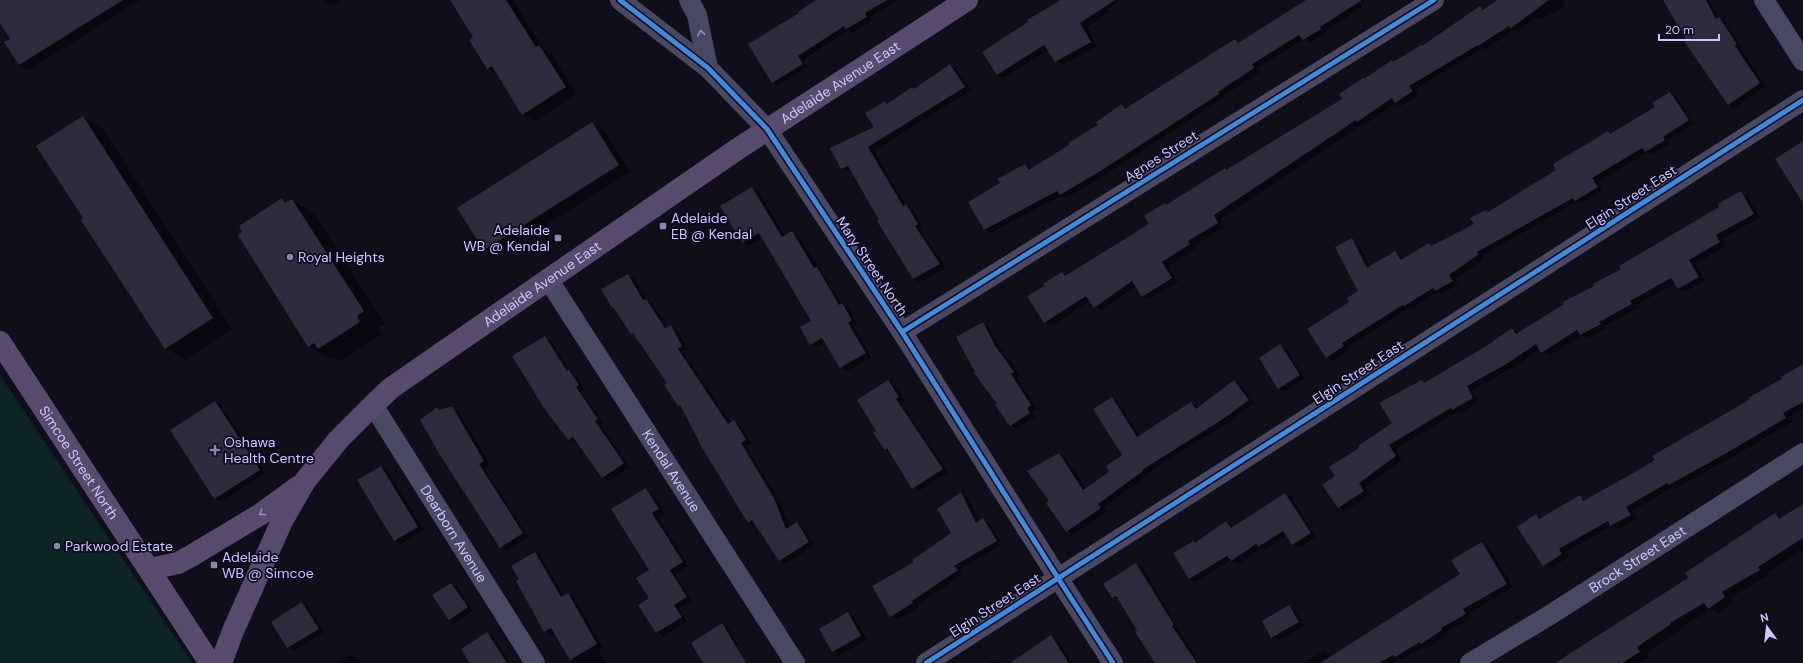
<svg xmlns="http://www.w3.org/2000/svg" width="1803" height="663" font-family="'DM Sans',sans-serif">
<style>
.green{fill:#0d2425}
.shadow{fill:#0007}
.building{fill:#2e2b3d}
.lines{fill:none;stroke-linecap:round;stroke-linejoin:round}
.minor{stroke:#494863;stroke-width:20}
.major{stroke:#574a6d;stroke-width:22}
.cycleway-casing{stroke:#0d091e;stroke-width:8}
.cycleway{stroke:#408adc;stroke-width:5}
.oneway{stroke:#918db9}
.oneway2{stroke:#978ebd}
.poi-dot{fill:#8a86ae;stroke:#0d091e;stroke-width:1.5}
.labels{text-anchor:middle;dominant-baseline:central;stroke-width:3.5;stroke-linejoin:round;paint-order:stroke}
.street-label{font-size:14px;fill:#ccc6ff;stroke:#0d091e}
.poi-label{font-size:14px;fill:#ccc6ff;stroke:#0d091e;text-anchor:start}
</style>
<rect width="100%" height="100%" fill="#100e19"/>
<path class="green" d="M0,375L192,663H0Z"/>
<path class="shadow" d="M0,0H140L29,70L19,65L11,39L0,21Z
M322,0H341L332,6Z
M451,0H513L544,49L551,53L577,94L535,121L523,114L498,74L488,68L475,38Z
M831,0H898L870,17L872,20L853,32L849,30L803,60L808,67L778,85L772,82Z
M1063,0H1121L1107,9L1109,12L1087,27L1097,46L1063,65L1056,61L1048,50L1004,78L997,74Z
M1309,0H1365L1360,3L1362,7L1325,31L1326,33L1310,43L1304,39L1257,68L1260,72L1223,96L1224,97L1108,173L1066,198L1062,195L991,233L985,230L969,202L1001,184L1025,165L1032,170L1100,126L1122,105L1128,108L1235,40L1240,43Z
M1498,0H1561L1565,6L1540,20L1536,18L1518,31L1516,29L1486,49L1484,48L1443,72L1415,90L1418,95L1402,106L1397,103L1364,125L1363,124L1220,219L1224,227L1194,245L1196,248L1168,266L1178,282L1149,299L1143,296L1137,286L1101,310L1095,307L1091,300L1051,326L1045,322L1028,296L1062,273L1067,276L1151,225L1167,206L1343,99L1364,80L1423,47L1480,7L1485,10Z
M1667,0H1709L1720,19L1725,22L1742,48L1741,49L1766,86L1734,108L1728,105L1687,40Z
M950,65L956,69L971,90L874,151L906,206L912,209L923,228L920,230L946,268L919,282L913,278L851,170L848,172L842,169L832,148L875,127L885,102L888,104L912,88L915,89Z
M1670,93L1677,96L1694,124L1668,140L1670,144L1652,154L1647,152L1598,182L1603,190L1582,203L1578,201L1482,256L1484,259L1455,279L1458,284L1442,294L1438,292L1411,309L1409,308L1347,347L1349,350L1332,361L1326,357L1351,302L1359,292L1352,240L1358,243L1370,267L1395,252L1401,256L1403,260L1429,244L1433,247L1476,224L1486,211L1489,213L1558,171L1608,132L1612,134L1656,108L1654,103Z
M83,117L103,129L232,329L185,360L166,348L85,219Z
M592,123L604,130L630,172L496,256L484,250Z
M752,188L758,191L785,236L792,232L798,235L842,304L848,307L857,324L853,326L871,357L847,371L841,368L826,342L817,347L811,344L812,321L763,238L749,246L743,243L721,206Z
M1741,192L1747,196L1760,217L1722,239L1726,246L1695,264L1705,280L1685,292L1678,289L1675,283L1636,305L1638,308L1605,326L1607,328L1587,338L1582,335L1549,356L1540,349L1514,367L1472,390L1479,402L1460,413L1457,412L1395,449L1402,460L1365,487L1370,495L1345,511L1338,508L1336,476L1361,448L1393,423L1422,381L1426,383L1495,342L1512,329L1518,333L1721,208Z
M282,199L288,203L292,200L314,213L385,324L378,328L382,334L340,361L333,357L331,359L309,346Z
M628,275L634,278L647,300L652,303L668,328L671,326L677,330L688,349L683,352L731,423L734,421L740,425L752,443L746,447L780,502L790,528L797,524L803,527L815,545L785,564L779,560L756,524L754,526L748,522L726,487L700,442L683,407L679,405L669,383L635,335L632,333L616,309L613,307L603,290Z
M983,324L989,327L1002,351L1020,375L1017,378L1037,409L1032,412L1035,417L1016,429L1010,425L998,405Z
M545,337L551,341L571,372L575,374L584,389L581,391L603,423L600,425L630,467L609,481L603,478L577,441L575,443L569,439Z
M1280,346L1286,349L1305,378L1285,391L1279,388Z
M1803,368V409L1789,417L1792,422L1729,459L1676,488L1673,487L1632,511L1637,519L1618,529L1612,526L1565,552L1568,557L1550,569L1544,565L1536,515L1542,518L1580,496L1586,500L1622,481Z
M1234,381L1240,384L1254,403L1229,422L1147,473L1149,475L1104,507L1107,512L1072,535L1066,531L1050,501L1059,454L1065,457L1086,489L1111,472L1124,455L1112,399L1118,402L1140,436L1192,403L1198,408Z
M888,382L894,385L905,401L901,403L948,472L919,491L913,488L890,452L885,449L878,431Z
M215,402L221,405L265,473L221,502L215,498Z
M451,407L458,411L490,464L484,468L528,537L507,551L501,548L421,420L437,408L441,410Z
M381,467L387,470L424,530L401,544L395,540Z
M646,489L652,493L664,513L658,517L688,566L675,574L692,601L679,609L687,621L663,636L657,632L650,598Z
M961,494L967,497L979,522L983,520L989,523L1002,544L960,569L963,574L917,605L919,607L897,620L891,616L915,563L953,533Z
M1285,494L1291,497L1316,537L1299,548L1293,544L1287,535L1265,549L1262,548L1238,564L1231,560L1195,582L1189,578L1194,542L1196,543L1226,522L1234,527Z
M1803,505V550L1767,573L1769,575L1731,597L1734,603L1718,613L1711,609L1679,629L1680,630L1646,653L1649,657L1640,663H1553L1565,655L1568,656L1667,594L1775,514L1782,518Z
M1482,544L1488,547L1513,587L1469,613L1471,618L1446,632L1448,634L1428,647L1426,646L1401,660L1399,659L1391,663H1304L1324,651L1331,657L1461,574Z
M535,554L541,557L564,596L568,594L574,597L603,648L598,651L606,663H573L555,632L551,635L545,631L521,579Z
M1136,564L1142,567L1199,663H1156L1139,630L1120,600L1113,597Z
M451,584L457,587L473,611L455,623L449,619Z
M302,603L308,607L324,632L294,651L288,647Z
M1289,607L1295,610L1304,626L1278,640L1272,637Z
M848,614L854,617L867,640L839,655L833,652L820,629Z
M722,624L728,628L738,645L708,662Z
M487,633L493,637L511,663H472Z
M1051,636L1057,640L1072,663H1012Z
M351,655L362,663H336Z
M995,659L1001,663H988Z"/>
<path class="building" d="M0,0H123L19,65L4,42L10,39L0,23Z
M450,0H506L536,47L539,45L566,87L522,115L492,66L487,69L469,40L473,37Z
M816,0H887L865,13L867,17L846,29L844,26L798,56L803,64L772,83L748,44L799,13L798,12Z
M1061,0H1115L1080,23L1091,42L1055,62L1044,45L997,75L982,52L1028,22L1027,20Z
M1306,0H1362L1320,27L1321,29L1303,40L1299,35L1252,64L1254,68L1218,92L1219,94L1102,170L1060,195L1057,191L984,230L968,202L1000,183L997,179L1025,164L1029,170L1069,145L1068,143L1098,125L1096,122L1122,104L1125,109L1235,39L1238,43Z
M1497,0H1549L1511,28L1509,26L1478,46V45L1409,86L1413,91L1395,103L1392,98L1357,122L1356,120L1214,215L1218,223L1188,241L1190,244L1162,262L1172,278L1142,297L1132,281L1094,308L1086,296L1044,323L1027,296L1044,286L1043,284L1062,272L1065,276L1149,224L1144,216L1165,203L1166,205L1225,168L1226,170L1342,99L1339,94L1363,78L1364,79L1392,60L1393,62L1421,45L1422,46L1480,6L1483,10Z
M1663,0H1706L1716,19L1719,17L1737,44L1735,46L1760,83L1728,105L1684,41L1686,39Z
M950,64L965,87L868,147L903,206L906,204L918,224L915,226L940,264L913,279L877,221L879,220L848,166L841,169L830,148L874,127L865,113L885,101L887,104L912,87L914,89Z
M1670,92L1689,120L1663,137L1665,140L1645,152L1642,148L1592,178L1598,187L1575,201L1573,198L1477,252L1478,255L1449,275L1453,281L1435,291L1433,288L1404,306L1403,305L1342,343L1344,346L1326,358L1307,329L1349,302L1347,298L1358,291L1335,247L1352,238L1367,268L1395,251L1401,260L1429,243L1431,246L1474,224L1470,218L1486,210L1488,212L1556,170L1553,164L1575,151L1608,131L1610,134L1655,107L1652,103Z
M83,116L213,318L165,349L81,220L83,218L36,146Z
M592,122L619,165L484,250L457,208Z
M1803,141V203L1775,159Z
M752,187L782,237L792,231L814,268L817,267L839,305L842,303L852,320L848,323L866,353L840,368L822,338L810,345L800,327L811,321L759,233L742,243L720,206Z
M1741,191L1754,214L1716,235L1720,242L1689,260L1699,277L1678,289L1671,278L1630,301L1632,304L1599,322L1601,324L1580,335L1577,330L1541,353L1536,344L1508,363L1467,386L1473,398L1452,410L1451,408L1389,445L1396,456L1359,483L1364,491L1338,508L1322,485L1335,476L1329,467L1359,448L1358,446L1392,423L1379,403L1422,380L1424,383L1493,342V341L1512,328L1516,334L1564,304L1563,302L1594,286L1593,284L1621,269L1619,266L1719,207L1718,204Z
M282,198L285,203L292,199L364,311L357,316L360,322L318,349L314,343L308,347L238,235L242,232L239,226Z
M628,274L643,300L646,299L665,328L671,325L682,346L678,349L728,424L734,420L746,440L741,443L774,498L786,529L797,522L809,542L779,561L752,520L748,523L698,441H699L680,405L678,406L664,385L667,383L633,333L631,334L613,307L612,308L601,289Z
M983,322L996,347L1014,372L1011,374L1031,405L1027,408L1030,413L1010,426L995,405L997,404L974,373L975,372L956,337Z
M545,336L567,371L569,370L579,385L576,387L598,419L595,421L624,463L602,478L573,437L568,440L544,408L512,356Z
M1280,344L1300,375L1278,389L1259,358Z
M1803,364V402L1783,413L1786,418L1723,455L1669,485L1667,483L1626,507L1631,515L1610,526L1608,521L1559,549L1562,554L1543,566L1517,527L1536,514L1539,519L1580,495L1583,501L1621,480L1655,460L1652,456L1749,400L1748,398L1782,379L1781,377Z
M888,380L899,397L896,399L943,469L912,489L887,448L885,450L873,433L876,431L857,400Z
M1234,380L1249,400L1223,419L1142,470L1143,471L1098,504L1101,508L1066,532L1046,503L1049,501L1027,471L1059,453L1083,490L1109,472L1106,466L1122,455L1093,409L1112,397L1137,437L1191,402L1196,409Z
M215,401L260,470L214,499L170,430Z
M452,406L484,461L479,464L523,533L500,548L440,455L420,420L437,407L439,410Z
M381,466L418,527L394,541L357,480Z
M646,488L659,509L652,513L683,562L670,570L687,597L674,605L682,617L656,633L638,605L649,598L636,578L649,570L611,509Z
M961,492L976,523L983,518L997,541L954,566L958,570L912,601L913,603L890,617L872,586L914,562L912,560L951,533L937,509Z
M1285,493L1311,533L1292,545L1283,531L1258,547L1256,544L1231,561L1227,556L1189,579L1173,553L1194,541L1195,543L1226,521L1231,528Z
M1803,504V538L1758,567L1760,570L1722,592L1725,597L1708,609L1704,603L1670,623L1671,624L1637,647L1640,652L1622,663H1555L1688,578L1685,573L1775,513L1779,519Z
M1482,542L1507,584L1463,609L1466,614L1441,628L1442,630L1421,644L1420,642L1395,657L1393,655L1379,663H1320L1460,574L1451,560Z
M535,552L561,597L568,593L597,644L570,660L551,628L544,632L516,581L519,579L511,566Z
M1136,563L1174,625L1172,626L1197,663H1155L1135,632L1137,630L1116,596L1112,598L1103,584Z
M451,583L468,607L449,620L432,595Z
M302,602L319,629L287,648L271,622Z
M1289,605L1299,622L1271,638L1262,621Z
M848,612L861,636L832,652L819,629Z
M722,623L746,663H703L691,643Z
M487,632L498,649L507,663H470L461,649Z
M1051,635L1069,663H1010Z"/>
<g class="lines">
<g class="minor">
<path d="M620,0L708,68L767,129L902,332L1058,578L1113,663"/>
<path d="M689,0L697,15L708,68"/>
<path d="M1764,0L1803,61"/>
<path id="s1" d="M548,279L795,663"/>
<path d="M902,332L1434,0"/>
<path id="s2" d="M373,405L535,663"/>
<path d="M926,663L1803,100"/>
<path id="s3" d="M1470,663L1550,615L1803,453"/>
</g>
<g class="major">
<path id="s4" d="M0,342L210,663"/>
<path d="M150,569L178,563L191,556L261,514L298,487"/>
<path id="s5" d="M221,663L233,631L282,521L305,481L339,439L373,405L391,388L739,148L967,0"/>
</g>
<g class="cycleway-casing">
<path id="cycleway" d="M620,0L708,68L767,129L902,332L1058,578L1113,663
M902,332L1434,0
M926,663L1803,100"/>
</g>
<use href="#cycleway" class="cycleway"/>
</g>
<defs><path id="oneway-chevron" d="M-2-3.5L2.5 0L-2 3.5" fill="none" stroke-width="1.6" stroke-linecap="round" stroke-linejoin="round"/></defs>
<use class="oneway" href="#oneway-chevron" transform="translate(701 33) rotate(-101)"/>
<use class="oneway2" href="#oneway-chevron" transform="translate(262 513) rotate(146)"/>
<g class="poi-dot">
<rect x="659" y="222" width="8" height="8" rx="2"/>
<rect x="554" y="234" width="8" height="8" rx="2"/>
<circle cx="290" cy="257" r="4"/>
<path d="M213 444h4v4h4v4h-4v4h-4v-4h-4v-4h4z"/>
<circle cx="57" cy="546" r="4"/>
<rect x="210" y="561" width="8" height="8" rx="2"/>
</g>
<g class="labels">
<g class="street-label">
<text stroke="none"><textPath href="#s5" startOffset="871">Adelaide Avenue East</textPath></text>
<text transform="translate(1161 156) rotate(-32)">Agnes Street</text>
<text transform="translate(1631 197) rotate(-33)">Elgin Street East</text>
<text transform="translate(872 266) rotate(56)">Mary Street North</text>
<text stroke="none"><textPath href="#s5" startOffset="511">Adelaide Avenue East</textPath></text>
<text transform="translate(1358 372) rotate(-33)">Elgin Street East</text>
<text stroke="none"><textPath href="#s4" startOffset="144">Simcoe Street North</textPath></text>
<text stroke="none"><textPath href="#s1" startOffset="228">Kendal Avenue</textPath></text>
<text stroke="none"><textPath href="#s2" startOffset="152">Dearborn Avenue</textPath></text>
<text stroke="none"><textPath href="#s3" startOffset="197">Brock Street East</textPath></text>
<text transform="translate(995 605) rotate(-33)">Elgin Street East</text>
</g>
<g class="poi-label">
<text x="671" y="218">Adelaide<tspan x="671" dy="16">EB @ Kendal</tspan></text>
<text x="550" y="230" text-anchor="end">Adelaide<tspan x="550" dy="16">WB @ Kendal</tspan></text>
<text x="298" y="257">Royal Heights</text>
<text x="224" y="442">Oshawa<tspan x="224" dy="16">Health Centre</tspan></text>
<text x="65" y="546">Parkwood Estate</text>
<text x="222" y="557">Adelaide<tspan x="222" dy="16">WB @ Simcoe</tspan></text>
</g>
</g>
<g transform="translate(1767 627) rotate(345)" stroke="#0d091e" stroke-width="3" paint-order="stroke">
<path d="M0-3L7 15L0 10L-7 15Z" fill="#ccc6ff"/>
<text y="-6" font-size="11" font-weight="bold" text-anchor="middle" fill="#ccc6ff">N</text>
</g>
<path d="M1659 34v6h60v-6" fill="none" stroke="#ccc6ff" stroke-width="2"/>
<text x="1665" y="34" font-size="12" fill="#ccc6ff" stroke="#0d091e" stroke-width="3" paint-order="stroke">20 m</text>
</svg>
